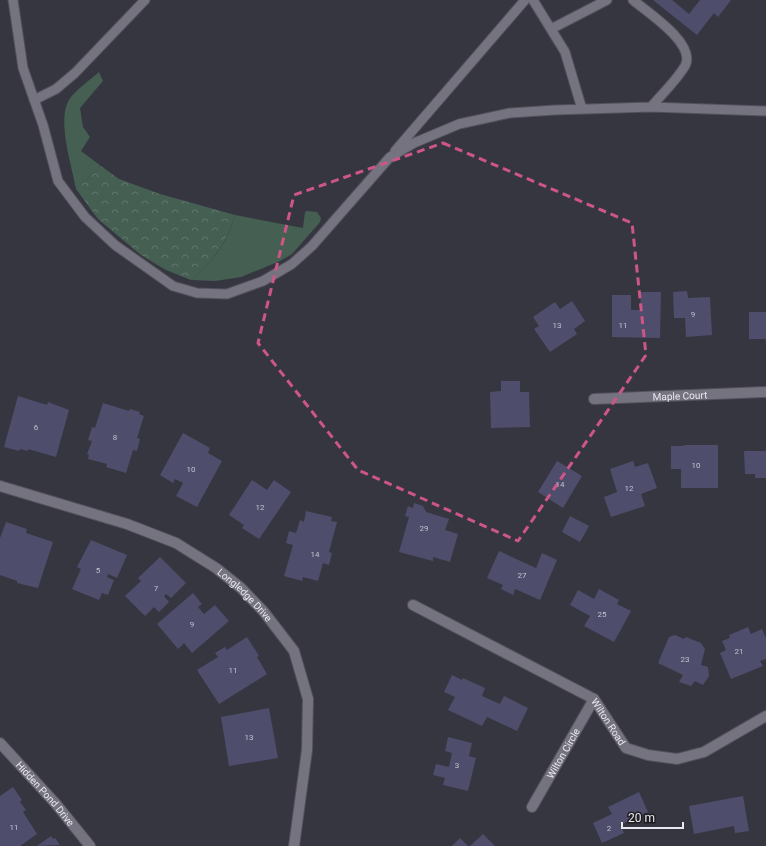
<svg xmlns="http://www.w3.org/2000/svg" width="766" height="846" font-family="Roboto,sans-serif">
<style>
.grass{fill:#456053}
.forest{fill:url(#forest-crowns)}
.building{fill:#4f4d6c}
.lines{fill:none;stroke-linecap:round;stroke-linejoin:round}
.service-casing{stroke:#53525b;stroke-width:11}
.minor-casing{stroke:#53525b;stroke-width:12}
.service{stroke:#74737f;stroke-width:9}
.minor{stroke:#74737f;stroke-width:10}
.marked{fill:none;stroke:#ce5687;stroke-width:3;stroke-dasharray:8 5;stroke-linejoin:round}
.labels{text-anchor:middle;dominant-baseline:central;stroke-width:3;stroke-linejoin:round;paint-order:stroke}
.number-label{font-size:8px;fill:#c2c1ce}
.street-label{font-size:10px;fill:#e9e8ef;stroke:#1e1e22}
</style>
<defs>
<pattern id="forest-crowns" width="20" height="18" patternUnits="userSpaceOnUse"><rect width="20" height="18" fill="#456053"/><path d="M2 6a3 3 0 1 1 6 0M12 15a3 3 0 1 1 6 0" fill="none" stroke="#60776c"/></pattern>
</defs>
<rect width="100%" height="100%" fill="#363640"/>
<path class="grass" d="M99,72L103,81L80,108L83,127L90,137L81,151L101,166L76,189C72,165 55,117 71,97C78,88 90,80 99,72Z
M307,211L317,212L321,218L320,222L292,254L280,261L241,277L215,281L191,280C214,259 226,246 235,215L303,228L305,212Z"/>
<path class="forest" d="M101,166L119,179L160,194L235,215C226,245 214,259 191,280L166,270L141,255L98,219L76,189Z"/>
<path class="building" d="M653,0H672L689,14L700,0H731L718,17L714,13L697,35Z
M687,291L688,298L710,297L712,335L686,337L685,318H674L673,292Z
M641,292H661L660,338L612,337V295H631V310H640Z
M572,301L585,321L574,329L577,334L550,352L534,329L539,326L533,317L555,302L560,309Z
M749,312H766V339H749Z
M501,381H520V392H529L530,427L491,428L490,392L501,391Z
M18,396L47,405L48,402L69,410L56,457L28,449V451L20,449L19,451L4,447Z
M103,403L129,411L130,409L140,412L139,414L144,416L137,438L140,439L137,451L133,450L126,473L106,467L107,464L88,459L89,455L87,454L92,441L88,440L92,427L95,428Z
M183,433L210,448L208,453L222,461L197,507L176,496L183,483L175,479L173,483L160,475Z
M683,445H718V488H681V469H671V446H684Z
M744,451H766V478H755V474H745Z
M557,461L582,476L563,508L538,492Z
M633,461L635,467L648,463L657,488L641,494L645,506L611,517L604,497L617,492L610,469Z
M252,480L267,490L274,480L291,492L259,539L242,528L244,525L229,515Z
M414,503L423,506L426,512L449,519L445,530L458,534L450,562L433,557V561L399,552L409,517L405,516L408,506L413,508Z
M306,511L332,517L331,521L337,522L329,552L332,553L329,565L323,563L318,581L303,577L302,581L284,576L293,545L286,543L289,531L296,533L300,520L304,522Z
M570,516L589,526L580,542L562,532Z
M6,522L27,529L26,533L53,542L38,588L17,583V581L0,575V538Z
M91,540L127,555L117,578L108,574L107,577L114,580L108,595L102,593L99,600L72,589L81,569L77,567Z
M499,551L536,568L542,553L557,560L540,600L515,589L513,595L501,589L503,585L487,578Z
M160,557L186,583L171,598L166,594L164,596L169,602L159,612L154,607L145,616L125,596L141,581L138,578Z
M599,589L619,600L617,604L631,611L614,642L584,626L590,616L570,605L578,590L594,599Z
M193,593L202,604L198,607L204,614L215,605L229,621L192,653L184,643L178,649L157,624Z
M748,627L751,634L762,629L766,638V659L760,661L763,666L731,679L720,653L726,650L722,641L730,638L729,635Z
M675,635L684,639L686,637L701,643L705,649L701,665L708,667L709,676L703,685L695,681L691,686L679,682L683,675L658,663L669,637Z
M247,637L259,656L257,657L267,674L219,704L197,670L218,657L215,653L225,647L227,650Z
M452,675L462,680L463,678L485,688L482,696L500,704L504,696L528,708L517,731L487,717L482,726L448,710L455,697L444,692Z
M269,708L278,758L229,766L221,717Z
M448,737L472,743L469,756L476,758L468,791L443,785L445,778L433,775L436,764L449,767L452,753L445,751Z
M13,787L22,800L20,802L26,810L23,812L37,834L20,846H0V796Z
M639,792L648,812L620,825L624,833L602,843L593,823L612,814L608,807Z
M743,796L749,831L735,833L734,826L694,834L689,806Z
M483,834L495,846H470Z
M51,836L53,839L55,838L60,845L37,846Z
M460,838L468,846H452Z"/>
<g class="lines">
<g class="service-casing">
<path id="service" d="M13,0L23,68L43,125L58,181L85,217L115,245L173,286L197,293L227,294L263,281L292,264L312,246L390,157L414,143L459,124L510,113L555,110L651,107L766,111
M533,0L565,52L582,109
M633,0C647,12 697,44 685,66C676,81 662,94 651,107
M551,29L607,0
M34,100L56,89L75,73L145,0
M395,151L525,0"/>
</g>
<g class="minor-casing">
<g id="minor">
<path id="s1" d="M594,399L766,392"/>
<path id="s2" d="M0,486L127,524L176,543L216,568L241,588L264,612L294,651L308,699L307,750L294,846"/>
<path id="s3" d="M413,605L594,699L626,748L648,755L677,759L704,752L766,716"/>
<path id="s4" d="M0,743L56,804L90,846"/>
<path id="s5" d="M532,807L594,699"/>
</g>
</g>
<use href="#service" class="service"/>
<use href="#minor" class="minor"/>
</g>
<path class="marked" d="M443,143L632,223L646,355L518,541L358,470L258,343L294,195Z"/>
<g class="labels">
<g class="number-label">
<text x="693" y="314">9</text>
<text x="557" y="325">13</text>
<text x="623" y="325">11</text>
<text x="36" y="427">6</text>
<text x="115" y="437">8</text>
<text x="696" y="465">10</text>
<text x="191" y="469">10</text>
<text x="560" y="484">14</text>
<text x="629" y="488">12</text>
<text x="260" y="507">12</text>
<text x="424" y="528">29</text>
<text x="315" y="554">14</text>
<text x="98" y="570">5</text>
<text x="522" y="575">27</text>
<text x="156" y="588">7</text>
<text x="602" y="614">25</text>
<text x="192" y="624">9</text>
<text x="739" y="651">21</text>
<text x="685" y="659">23</text>
<text x="233" y="670">11</text>
<text x="249" y="737">13</text>
<text x="457" y="765">3</text>
<text x="14" y="827">11</text>
<text x="609" y="828">2</text>
</g>
<g class="street-label">
<text stroke="none"><textPath href="#s1" startOffset="86">Maple Court</textPath></text>
<text stroke="none"><textPath href="#s2" startOffset="272">Longledge Drive</textPath></text>
<text stroke="none"><textPath href="#s3" startOffset="231">Wilton Road</textPath></text>
<text stroke="none"><textPath href="#s5" startOffset="62">Wilton Circle</textPath></text>
<text stroke="none"><textPath href="#s4" startOffset="68">Hidden Pond Drive</textPath></text>
</g>
</g>
<path d="M622 822v6h61v-6" fill="none" stroke="#e9e8ef" stroke-width="2"/>
<text x="628" y="822" font-size="12" fill="#e9e8ef" stroke="#1e1e22" stroke-width="3" paint-order="stroke">20 m</text>
</svg>
